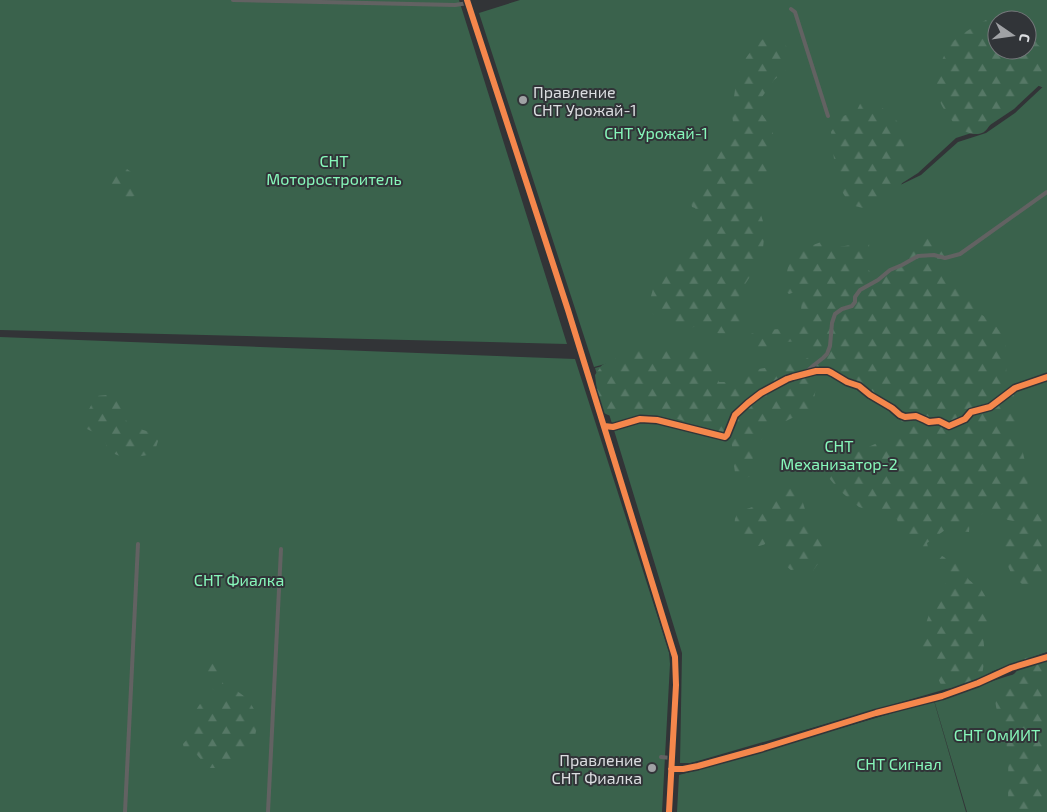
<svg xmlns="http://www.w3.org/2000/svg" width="1047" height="812" font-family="'Exo 2',sans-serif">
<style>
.green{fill:#3a624c;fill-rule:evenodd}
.forest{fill:url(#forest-firs)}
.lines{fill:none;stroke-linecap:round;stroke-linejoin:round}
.minor{stroke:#626262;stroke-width:4}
.tertiary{stroke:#626262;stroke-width:5}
.cycleway-casing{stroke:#313438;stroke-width:9}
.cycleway{stroke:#f5874c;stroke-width:6}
.poi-dot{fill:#a0a2a5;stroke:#313438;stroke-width:2}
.labels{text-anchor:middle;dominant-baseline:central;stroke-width:4;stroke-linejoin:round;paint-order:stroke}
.poi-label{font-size:16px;fill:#dbdde0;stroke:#313438;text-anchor:start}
.park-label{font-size:16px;fill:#87f7ba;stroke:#313438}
</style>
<defs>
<pattern id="forest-firs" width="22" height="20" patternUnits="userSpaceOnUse" patternTransform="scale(1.25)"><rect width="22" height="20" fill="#3a624c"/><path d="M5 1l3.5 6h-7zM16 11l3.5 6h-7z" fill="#567866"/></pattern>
</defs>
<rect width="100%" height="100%" fill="#323437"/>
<path class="green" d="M0,0H459L567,344L0,330Z
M520,0H1047V78L1014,109L984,129L956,138L918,173L896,187L921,175L958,142L986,133L1015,113L1047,83V652L993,671L978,680L960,685L691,763H680L682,653L595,368L656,352V350L594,367L479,13ZM997,20H1027V50H997Z
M0,337L575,359L669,652L670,664L662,812H0Z
M1037,668L1047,812H967L934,700L1008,676Z
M934,701L966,812H677L679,775Z"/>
<path class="forest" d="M993,16L1015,18L1018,20H997V50H1027V27L1031,30L1037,44L1044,50L1047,56V87L1045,89C1042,87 1038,85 1034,85C1024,86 1020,101 1014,107C1008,112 1000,115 994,120C987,127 987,135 974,134C953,132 933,97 935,78C935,75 947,49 949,46C957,35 981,23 993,16Z
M768,35C783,38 784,42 791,55L785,71L774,80L762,97L759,110L771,127L774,137L766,175L763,183L756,192V204L761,215L765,228L763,248L760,261L742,289L738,300L740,322L739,328L736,332C718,335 713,333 697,326C679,332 679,329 664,319C657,314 656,319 648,309C651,297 653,282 662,273C665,270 669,269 672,267C683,258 682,253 698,251L701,243L703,233L699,227L687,224L688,218L693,217L697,212L695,208L692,207L690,199L704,191C708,179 702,181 702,172C703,161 725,149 733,141C733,131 735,121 730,112C731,106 733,102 734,97C735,91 735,86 737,81C741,61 752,47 768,35Z
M866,101L878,106L891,113L906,134L902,160L905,170L901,186L888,192H881L872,202L863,208C859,207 854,206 852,204C834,190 834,153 831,132L841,117L857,110L860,104Z
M127,169C139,177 139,181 136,195L125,201L108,192L107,183L110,172H116Z
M933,231L938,236L943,247L945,261L954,278L982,315L992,321L1001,333L1008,352L1005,385L1013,392L1017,405L1014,416L1029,478L1026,490L1032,507L1036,514L1042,513L1047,494V581L1033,584H1022L1012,575L1002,553L1008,538L1019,533V522L1008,520L990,510L970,520L969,532L945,530L927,543L929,552L915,551L916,546L900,531L897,519L890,521L876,512L859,507L839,490L829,478L853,454L897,434L902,418L896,408L864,386L839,373L829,375L816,387L813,406L808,410L776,426L758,443L752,461L755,476L736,479L733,459L731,434L663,415L651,413L647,416L639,415L636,409C620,412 621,422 604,413L597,391L595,375L602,365L617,358L646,348L661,349L679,347L687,348L704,355L714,369L719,382H738L749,371L804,360L809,357L812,352C809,346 807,344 800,342C792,341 784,342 776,344C772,345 769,348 766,350C757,355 750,349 747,341L751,334L760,330L781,329L800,325L802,297L800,292H795L789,294L784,290L788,281C782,260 804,248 821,242L832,248L851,245L862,240L869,243C870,252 866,258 865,267L873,274L879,275C885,271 891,267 896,263C907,253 918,233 933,231Z
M107,395L119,399L125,409L123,416L128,423L140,429L153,433L158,441L154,454C142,456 118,461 108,449C106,446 105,439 103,434L91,431L83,427L86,415L96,396Z
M787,487L792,488L798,494L803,503L809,522L824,544L825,554L812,572L808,573L799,569L791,570C779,562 787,544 788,532L782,525L773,523L765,524C763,533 768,534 765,544C763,545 760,546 758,546C744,548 733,532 735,519C736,516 737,514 738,512L758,505L768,503L774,498L773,491L777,488Z
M942,556L959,565L969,580L981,589L991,606L993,617L985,626L983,636L985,655L982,676C972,682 956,691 943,688C935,675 934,662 921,651C922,629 933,599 947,582L946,576L937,562Z
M1047,653V812H1009C1006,785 1012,757 1003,730C1000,719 993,705 996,692C998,682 1007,681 1014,674C1019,669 1022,663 1025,658L1044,655Z
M205,660L213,662L220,671V678L224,685L237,691L248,699L255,711L258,721L254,741L244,752L229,764L219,768H208L193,750L184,749L183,744L191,735L196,710L200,704L215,706L223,704L225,699L204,682L197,672L199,663Z"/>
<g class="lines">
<path class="minor" d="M233,0L455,5L468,3
M791,9L795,12L828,116
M805,373L814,365L823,358L827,354L830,346L832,323L835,314L842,309L852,306L855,302V297L860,290L878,280L890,270L902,265L918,256L934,255L945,258L960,254L1047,192
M604,426L613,427L640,419L657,420L725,437L727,435L735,415L748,403L761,393L787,379L793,377L816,371H828L832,373L847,382L859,386L870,395L892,408L900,415L905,417L916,416L925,420L929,422L939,421L949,426L965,419L971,412L990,407L1015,388L1047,377
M661,757L671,758
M671,769H683L698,766L763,748L876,713L942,696L978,683L1011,668L1047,657
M125,812L138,544
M268,812L281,549"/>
<path class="tertiary" d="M467,0L568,310L675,657L676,685L669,812"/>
<g class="cycleway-casing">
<path id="cycleway" d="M467,0L568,310L675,657L676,685L669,812
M604,426L613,427L640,419L657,420L725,437L727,435L735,415L748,403L761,393L787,379L793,377L816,371H828L832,373L847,382L859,386L870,395L892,408L900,415L905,417L916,416L925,420L929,422L939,421L949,426L965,419L971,412L990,407L1015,388L1047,377
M671,769H683L698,766L763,748L876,713L942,696L978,683L1011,668L1047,657"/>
</g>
<use href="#cycleway" class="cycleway"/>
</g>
<g class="poi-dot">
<circle cx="523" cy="100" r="5"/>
<circle cx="652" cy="768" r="5"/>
</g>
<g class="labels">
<g class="poi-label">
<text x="533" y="91">Правление<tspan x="533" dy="18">СНТ Урожай-1</tspan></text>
<text x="642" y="759" text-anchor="end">Правление<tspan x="642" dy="18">СНТ Фиалка</tspan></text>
</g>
<g class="park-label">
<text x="656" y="132">СНТ Урожай-1</text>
<text x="334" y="160">СНТ<tspan x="334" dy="18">Моторостроитель</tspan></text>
<text x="839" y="445">СНТ<tspan x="839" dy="18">Механизатор-2</tspan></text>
<text x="239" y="579">СНТ Фиалка</text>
<text x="997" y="734">СНТ ОмИИТ</text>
<text x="899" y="763">СНТ Сигнал</text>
</g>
</g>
<g transform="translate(1012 35) rotate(103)"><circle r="24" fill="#313438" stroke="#75787b"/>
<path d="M0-4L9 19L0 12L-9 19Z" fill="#a0a2a5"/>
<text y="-8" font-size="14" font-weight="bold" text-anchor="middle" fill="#dbdde0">С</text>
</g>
</svg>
